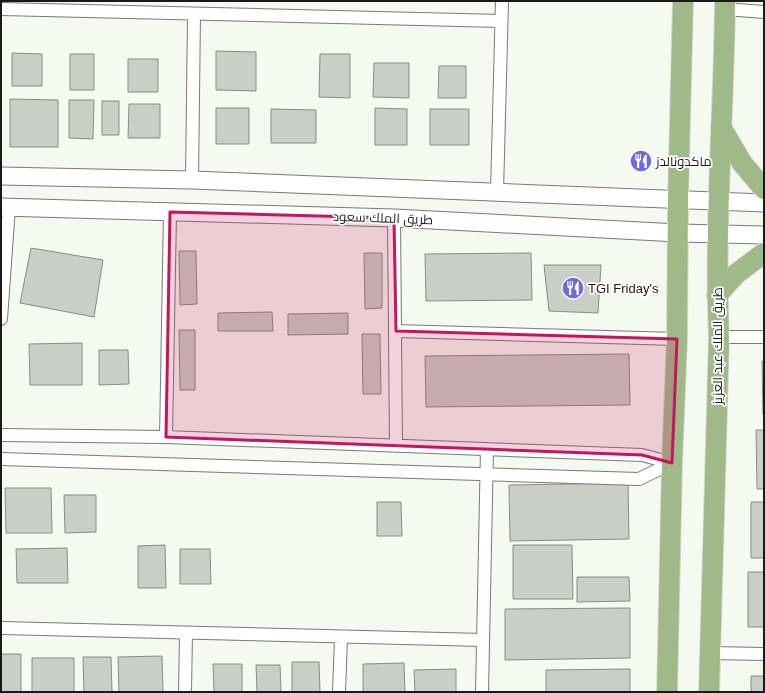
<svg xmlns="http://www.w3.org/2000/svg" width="765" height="693" font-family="Helvetica,Cairo,sans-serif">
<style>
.building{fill:#c9cec6;stroke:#878c84}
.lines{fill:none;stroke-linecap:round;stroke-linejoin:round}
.minor-casing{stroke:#777b73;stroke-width:14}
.secondary-casing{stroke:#777b73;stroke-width:19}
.trunk-casing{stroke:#d5d6d5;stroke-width:22}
.minor{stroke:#fff;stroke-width:12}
.secondary{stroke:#fff;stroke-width:17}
.trunk{stroke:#9fba88;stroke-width:20}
.marked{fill:#c2185b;fill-opacity:0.2;stroke:#c2185b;stroke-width:3;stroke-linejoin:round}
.labels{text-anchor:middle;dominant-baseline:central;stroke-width:3.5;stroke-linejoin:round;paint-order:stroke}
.poi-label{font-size:13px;fill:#181a17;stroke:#fff;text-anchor:start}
.street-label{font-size:13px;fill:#181a17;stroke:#fff}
</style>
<rect width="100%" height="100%" fill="#f5faf1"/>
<path class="building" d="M216,51L256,52V91L216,90Z
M12,53L42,54V86H12Z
M70,54H94V90H70Z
M320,54H350V98L319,97Z
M128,59H158V92H128Z
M374,63H409V98L373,97Z
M439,66H466V98H438Z
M10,99L58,100V147H10Z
M69,100H94L93,139L69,138Z
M102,101H119V135H102Z
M129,104H160V138H128Z
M216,108H249V144H216Z
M375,108L407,109V145H375Z
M271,109L316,110V143H271Z
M430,109H469V145H430Z
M31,248L103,260L94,317L20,303Z
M179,251H196L197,304L180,305Z
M364,253H382V308L365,309Z
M531,253L532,300L426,301L425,254Z
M544,265H601L598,313L549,311Z
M272,312L273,331H218V313Z
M348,313V334L288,335V314Z
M179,330H195V390H180Z
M362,334H380L381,394H363Z
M82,343V385H30L29,344Z
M99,350H128L129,384L99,385Z
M629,354L630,405L426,407L425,356Z
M762,361H764V415H763Z
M756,430H764V489H757Z
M628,483L629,539L510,541L509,485Z
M5,488H51L52,533H6Z
M64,495H96V532L65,533Z
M377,502H401L402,536H377Z
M751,502H764V558H751Z
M165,545L166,588H138V546Z
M513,545H572L573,599H513Z
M67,548L68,583H17L16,549Z
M180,549H210L211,584H180Z
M748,572H764V627H748Z
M577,577H629L630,601L577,602Z
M630,608V658L505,660V609Z
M1,654H21V692H1Z
M162,656L163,692H119L118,657Z
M83,657H111L112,692H84Z
M32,658H74V692H32Z
M292,662H319L320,692H292Z
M404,663L405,692H363V664Z
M213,664H242V692H214Z
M256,665H280L281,692H257Z
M456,669V692H415L414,670Z
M630,669V692H546V670Z
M751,676H764V692H751Z"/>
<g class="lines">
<g class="minor-casing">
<path id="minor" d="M1,9L501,21
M725,9L764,12
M192,180L194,14
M497,192L502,1
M394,218L396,446
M1,319L9,207
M396,331L677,339
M719,337H764
M1,435L166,437L642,455L672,463
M166,437L170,212
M1,459L639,479L672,463
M1,628L483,640
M710,653L764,654
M185,692L186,633
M339,692L341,637
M482,692L487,449"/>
</g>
<g class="secondary-casing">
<path id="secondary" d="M1,176L192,180L764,203
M1,207L394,218L678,233L764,235"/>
</g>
<g class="trunk-casing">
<path id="trunk" d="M721,127L742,163L764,189
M717,295L736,274L764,253
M667,692L672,463L677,339L678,199L683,1
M709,692L719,337C714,225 724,113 725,1"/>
</g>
<use href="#minor" class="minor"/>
<use href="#secondary" class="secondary"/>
<use href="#trunk" class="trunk"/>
</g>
<path class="marked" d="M170,212L394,218L396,331L677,339L672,463L642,455L166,437Z"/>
<defs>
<g id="restaurant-disc" transform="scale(1.15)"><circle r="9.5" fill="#6e68e2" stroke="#fff"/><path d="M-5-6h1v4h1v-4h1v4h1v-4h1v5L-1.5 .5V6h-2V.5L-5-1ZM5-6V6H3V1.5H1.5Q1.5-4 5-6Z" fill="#fff"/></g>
</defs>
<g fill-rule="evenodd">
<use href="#restaurant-disc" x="641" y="161"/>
<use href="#restaurant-disc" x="573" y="288"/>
</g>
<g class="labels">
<g class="poi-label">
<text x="656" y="161">ماكدونالدز</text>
<text x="588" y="288">TGI Friday's</text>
</g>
<g class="street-label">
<text transform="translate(383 218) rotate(2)">طريق الملك سعود</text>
<text transform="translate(717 346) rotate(-90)">طريق الملك عبد العزيز</text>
</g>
</g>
<rect width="765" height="693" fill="none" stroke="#181a17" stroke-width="4"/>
</svg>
